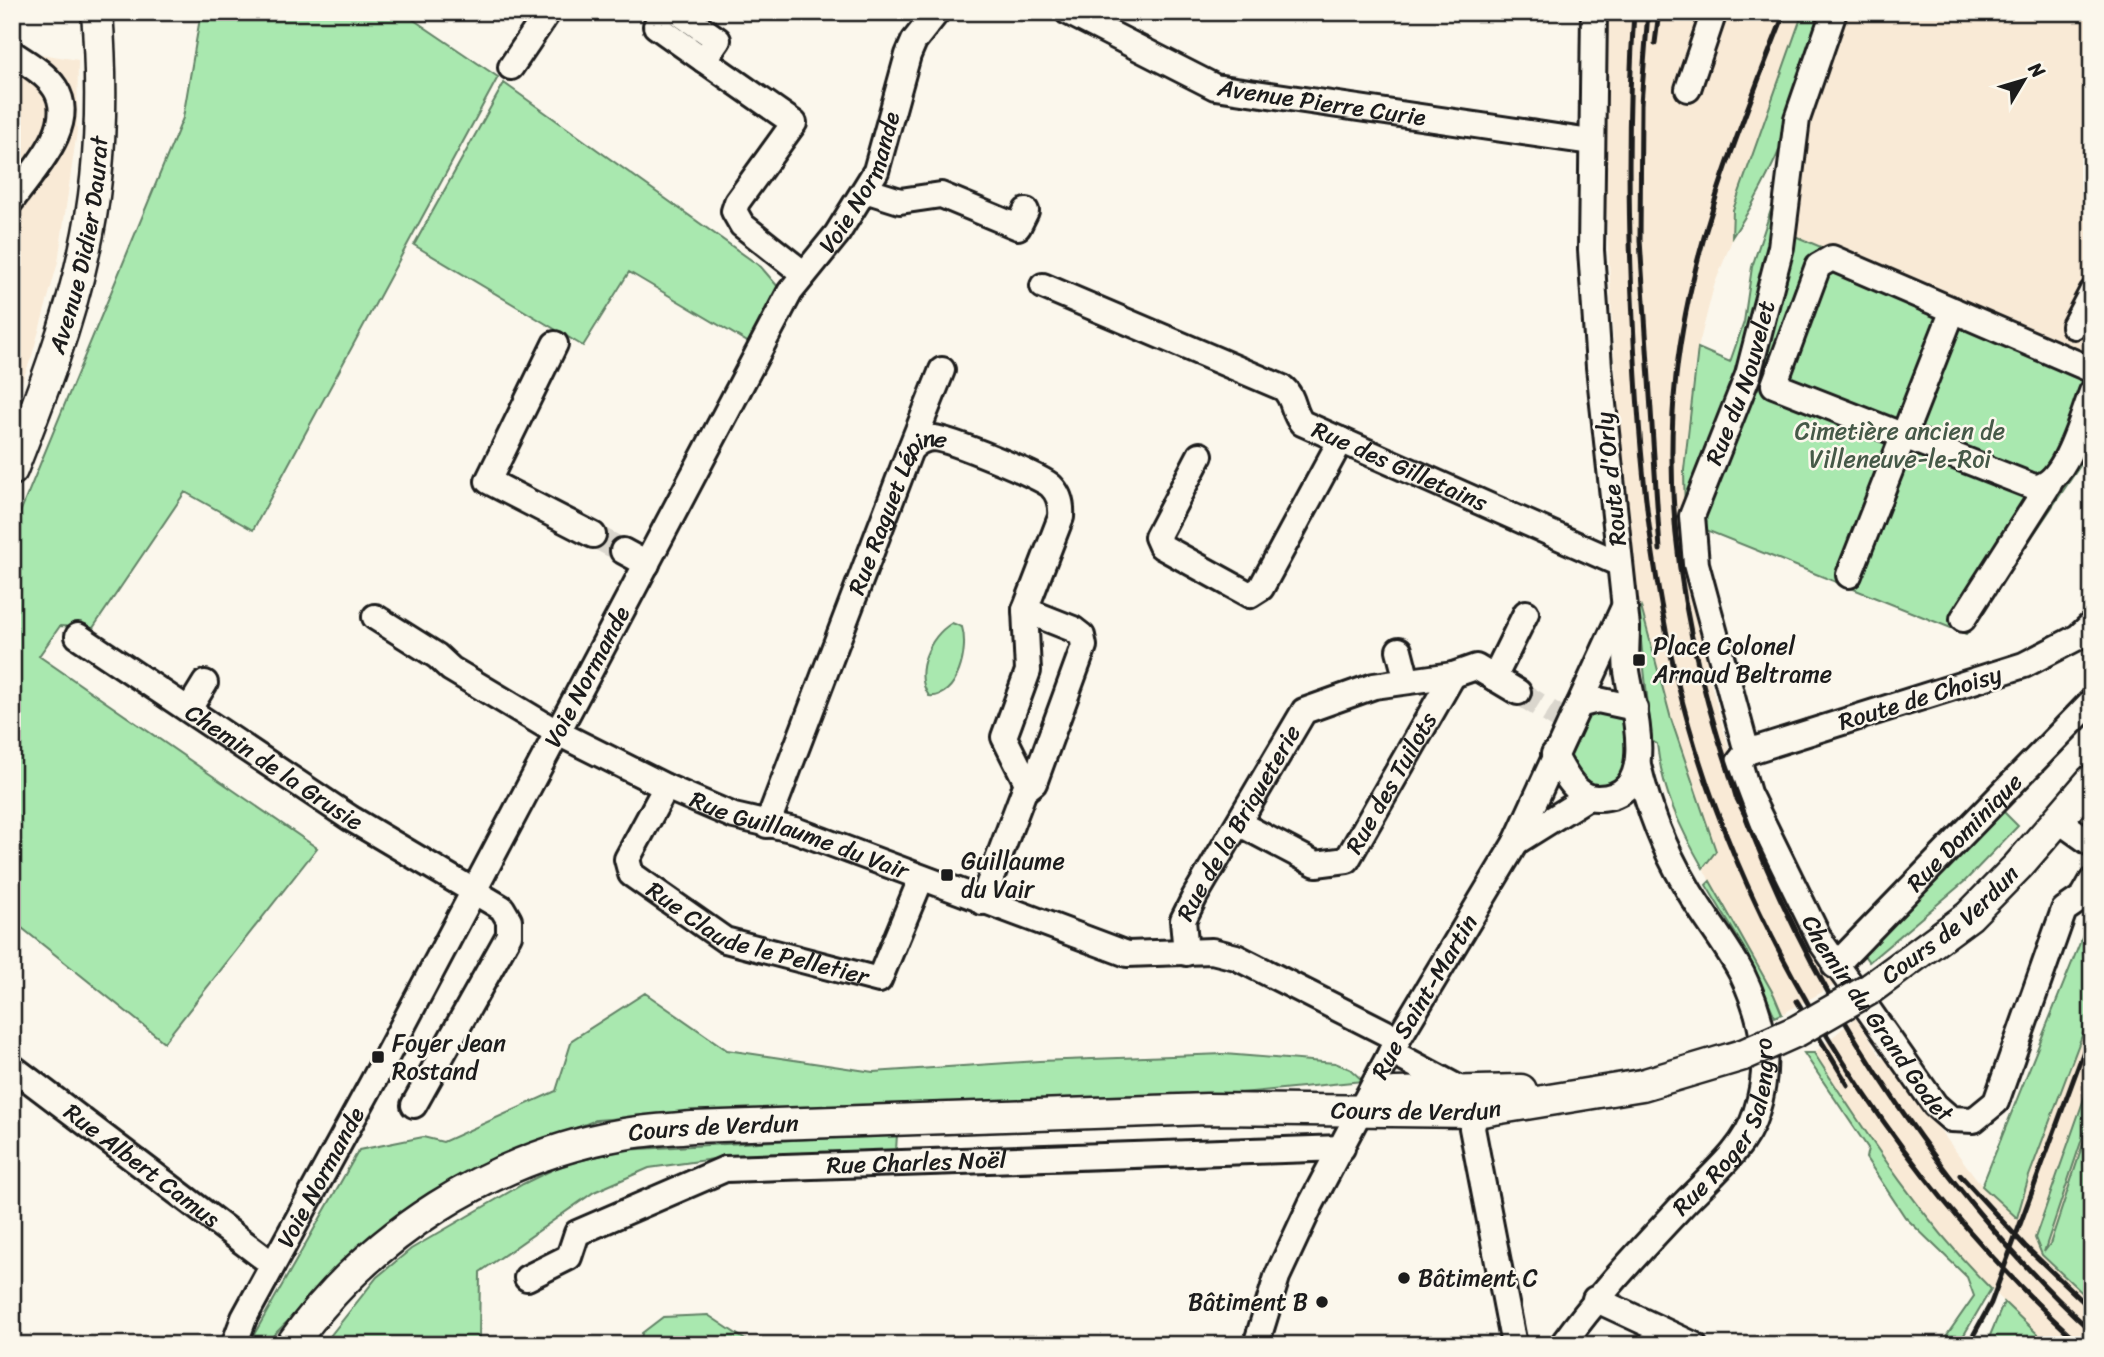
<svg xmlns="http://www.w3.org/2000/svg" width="2104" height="1357" font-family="Sriracha,sans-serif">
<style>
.built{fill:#f9ead6}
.green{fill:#a9e8af;stroke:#628266;stroke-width:2}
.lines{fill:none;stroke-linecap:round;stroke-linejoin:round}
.minor-tunnel{stroke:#dad6cd;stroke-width:24;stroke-dasharray:24 12;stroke-linecap:butt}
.minor-casing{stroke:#1c1c1c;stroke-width:30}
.major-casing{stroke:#1c1c1c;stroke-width:35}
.minor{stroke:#fbf7ec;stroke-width:24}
.major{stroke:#fbf7ec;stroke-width:30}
.rail{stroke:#1c1c1c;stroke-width:5}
.major-bridge-casing{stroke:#1c1c1c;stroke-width:35;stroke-linecap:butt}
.major-bridge{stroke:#fbf7ec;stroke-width:30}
.poi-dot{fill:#1c1c1c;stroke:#fbf7ec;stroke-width:2.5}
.labels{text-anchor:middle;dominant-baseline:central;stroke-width:5;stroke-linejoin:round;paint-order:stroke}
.street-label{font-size:24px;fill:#1c1c1c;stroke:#fbf7ec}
.park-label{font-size:24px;fill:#465948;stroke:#fbf7ec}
.poi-label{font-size:24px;fill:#1c1c1c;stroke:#fbf7ec;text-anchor:start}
</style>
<rect width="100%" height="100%" fill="#fbf7ec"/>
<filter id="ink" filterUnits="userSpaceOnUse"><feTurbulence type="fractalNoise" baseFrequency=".0143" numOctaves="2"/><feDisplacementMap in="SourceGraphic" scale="14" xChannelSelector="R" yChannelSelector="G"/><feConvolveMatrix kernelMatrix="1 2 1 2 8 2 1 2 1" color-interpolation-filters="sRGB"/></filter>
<g filter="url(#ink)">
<path class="built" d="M1606,12H1821L1714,286L1695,360L1684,470V505L1711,660L1706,665L1725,735L1741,784L1837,984L1782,1014L1674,815L1665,790L1657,744L1652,741L1623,485L1613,337L1603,147Z
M1845,12H2092V361L1790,234L1811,113Z
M12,37L35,53L78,60L77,131L58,262L32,356L12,406Z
M2092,980V1117L2050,1244L2043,1255L2092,1293V1345H2049L1982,1280L1932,1225L1886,1164L1814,1053L1856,1017L1881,1057L1888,1061L1982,1186L2007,1207Z"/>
<path class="green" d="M201,12H402L498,77L253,530L185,492L93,628L60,626L39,656L317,848L164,1042L12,920V532L183,118Z
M1803,12H1826C1805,91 1778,169 1732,237L1733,210Z
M504,83L761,267L779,288L751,344L629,272L583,346L414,245Z
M1772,207L1782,210L1749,341L1685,519L1684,470L1698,348L1730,362L1744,322L1752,267Z
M1790,234L2092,361V448L1966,634L1706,530L1700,521L1753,386L1759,384L1761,376L1759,371Z
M1641,607L1671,719L1716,851L1703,868C1680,828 1662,790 1657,744L1652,741L1638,614Z
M952,623L962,627C969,649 958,699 929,696C913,673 929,637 952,623Z
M1598,709L1631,719L1634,758L1610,789L1586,785L1568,765L1567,749L1582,717Z
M2000,808L2018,826L1965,881L1869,962L1860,950Z
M1710,881L1774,995L1782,1014L1775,1017L1747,953L1706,885Z
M2092,913V1009L2029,1176L2017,1218L1982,1186Z
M645,993L727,1050L873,1072L1039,1061L1224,1054L1335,1063L1350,1069L1363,1081L1210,1096L705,1112L596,1120L518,1151L431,1193L365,1243L264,1345H248L359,1150L423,1137L443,1142L556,1091L572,1040Z
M1804,1053H1814C1868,1136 1920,1218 1991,1289L1958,1345H1940L1974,1296L1967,1277L1905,1217L1866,1158L1868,1148Z
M2092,1076V1109L2044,1252L2050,1244L2092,1117V1302L2042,1255L2035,1238Z
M897,1134L896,1151L735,1156L649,1168L594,1192L480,1272L479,1345H323L377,1277L411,1249L523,1184L562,1165L623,1150Z
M2004,1302L2049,1345H1986Z
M708,1315L753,1345H640L642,1333L663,1317Z"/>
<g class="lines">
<path class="minor-tunnel" d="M593,535L623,551
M1518,692L1569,724"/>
<g class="minor-casing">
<g id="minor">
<path d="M664,12L656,26L704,60"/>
<path d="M678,12L718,40L704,60L794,123L737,202L734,211L742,225L804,274"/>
<path id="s1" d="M1068,12L1215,87L1591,142"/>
<path d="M12,53C27,63 45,73 55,88C79,125 32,171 12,200"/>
<path d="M511,67L548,12"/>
<path d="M1688,89L1714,12"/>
<path d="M865,190L900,201L941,195L1018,227L1026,211"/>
<path id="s2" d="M1043,286L1283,388C1295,398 1292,412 1302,423L1620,564"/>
<path d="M2074,326L2092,292"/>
<path d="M555,344L488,481L593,535"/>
<path d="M2092,370L1832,258L1818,266L1774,385L2034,487C2065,487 2082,417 2092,392"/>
<path d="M910,450L942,370"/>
<path d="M1200,455L1157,537L1161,546L1250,595L1261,588L1341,440"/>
<path d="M623,551L647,564"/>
<path d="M1849,575L1953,310"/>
<path id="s3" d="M375,617L437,656L451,669L558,733L666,787L734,816L795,830L1127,954L1212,951L1236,957L1398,1039"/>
<path d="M1963,619L2049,484"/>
<path id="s4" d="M2092,624L2078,637L2024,665L1747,752L1739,762L1748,793L1821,942L1935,1105L1951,1119L1974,1120L1996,1102L2064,910L2083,897L2092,881"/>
<path id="s5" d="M78,636L350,818L502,908L509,920V935L414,1105"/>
<path d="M1399,650L1407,681"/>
<path d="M1494,678L1526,613"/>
<path d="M1579,705L1598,700L1635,708"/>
<path d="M189,709L205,683"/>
<path id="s6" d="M1747,752L1696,564L1692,516L1748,375L1781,247L1797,119L1834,12"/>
<path d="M1554,754C1563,771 1576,799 1598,798C1662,797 1632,706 1627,671C1625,657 1627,641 1627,627L1599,367L1591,250L1594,12"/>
<path id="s7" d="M666,787L627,859L631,874L725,940L879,980L921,879"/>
<path d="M1024,791L1034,783L1084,646L1082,636L1073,629L1025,610"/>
<path d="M2058,820L2092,844"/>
<path id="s8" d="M1240,824L1316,864L1347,860L1453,675"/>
<path id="s9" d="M767,825L910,450C916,443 924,438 934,438C949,439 1041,476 1051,486C1060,495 1062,505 1061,517L1025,610L1028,671L1004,737L1027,783L982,902"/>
<path d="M1516,842L1588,797"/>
<path id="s10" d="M1186,953L1183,920L1195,896L1304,711L1374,686L1453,675L1476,667L1518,692"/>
<path id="s11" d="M1835,966L2092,701"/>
<path d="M1391,1052L1464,1091"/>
<path id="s12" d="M12,1067L272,1264"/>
<path d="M1487,1100L1476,1112L1472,1128L1514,1345"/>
<path id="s13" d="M527,1278L569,1257L577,1233L725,1169L1342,1148"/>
<path d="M1595,1299L1694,1345"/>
<path id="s14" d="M234,1345L244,1318L382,1065L790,292L837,234L876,171L908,55L914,41L937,12"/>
<path id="s15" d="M1256,1345L1277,1277L1311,1204L1398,1039L1516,842L1624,607"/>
<path id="s16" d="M1562,1345C1598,1295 1639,1252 1680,1208C1706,1180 1745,1150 1756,1113C1772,1064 1764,1019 1742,974C1726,943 1702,915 1685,884C1663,847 1648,807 1638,765"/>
</g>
</g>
<g class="major-casing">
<g id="major">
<path id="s17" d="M12,470C40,399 68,327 84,252C102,174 103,91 97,12"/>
<path id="s18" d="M1870,989L1969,916L2018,866L2092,780"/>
<path d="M1395,1093L1521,1090"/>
<path id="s19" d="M291,1345C369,1235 492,1157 624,1134C647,1130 670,1129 693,1127L1207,1109L1476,1112L1642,1085L1743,1055"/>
</g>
</g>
<use href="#minor" class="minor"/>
<use href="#major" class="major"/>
<path class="rail" d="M1634,12C1627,115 1628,218 1633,320C1639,458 1651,593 1689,726C1754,955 1905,1186 2081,1345
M1648,12L1641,104L1640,240L1660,550
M1785,12C1738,131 1690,248 1676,376C1640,712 1849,1109 2092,1332
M1655,43L1659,12
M1797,1001L1848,1085
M1960,1175L2025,1246L2092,1310
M1968,1345L1991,1303L2092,1029"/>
<g class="major-bridge-casing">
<path id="major-bridge" d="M1743,1055L1797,1031L1870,989"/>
</g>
<use href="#major-bridge" class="major-bridge"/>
</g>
</g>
<g class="poi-dot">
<rect x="1632" y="653" width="14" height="14" rx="3.5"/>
<rect x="940" y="868" width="14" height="14" rx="3.5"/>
<rect x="371" y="1050" width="14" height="14" rx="3.5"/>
<circle cx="1404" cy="1278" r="7"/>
<circle cx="1322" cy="1302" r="7"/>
</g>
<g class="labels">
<g class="street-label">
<text stroke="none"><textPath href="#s1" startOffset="273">Avenue Pierre Curie</textPath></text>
<text stroke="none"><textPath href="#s14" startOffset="1323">Voie Normande</textPath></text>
<text stroke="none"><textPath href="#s17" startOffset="236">Avenue Didier Daurat</textPath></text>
<text stroke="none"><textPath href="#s6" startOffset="385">Rue du Nouvelet</textPath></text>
<text stroke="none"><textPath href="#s2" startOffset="408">Rue des Gilletains</textPath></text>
<text transform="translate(1611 479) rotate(-96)">Route d'Orly</text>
<text stroke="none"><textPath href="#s9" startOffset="345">Rue Raguet Lépine</textPath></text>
<text stroke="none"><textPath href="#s14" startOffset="756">Voie Normande</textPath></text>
<text transform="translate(1920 698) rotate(-17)">Route de Choisy</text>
<text stroke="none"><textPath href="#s5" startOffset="236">Chemin de la Grusie</textPath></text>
<text stroke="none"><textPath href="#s8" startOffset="206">Rue des Tuilots</textPath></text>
<text stroke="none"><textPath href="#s10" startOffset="145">Rue de la Briqueterie</textPath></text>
<text stroke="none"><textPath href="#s11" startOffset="186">Rue Dominique</textPath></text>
<text stroke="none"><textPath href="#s3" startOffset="480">Rue Guillaume du Vair</textPath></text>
<text stroke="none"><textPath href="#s18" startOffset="103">Cours de Verdun</textPath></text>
<text stroke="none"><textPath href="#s7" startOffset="240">Rue Claude le Pelletier</textPath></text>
<text stroke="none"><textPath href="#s15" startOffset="388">Rue Saint-Martin</textPath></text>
<text stroke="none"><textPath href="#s4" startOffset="676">Chemin du Grand Godet</textPath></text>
<text stroke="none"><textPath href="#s19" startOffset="1197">Cours de Verdun</textPath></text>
<text stroke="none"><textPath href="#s16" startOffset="278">Rue Roger Salengro</textPath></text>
<text stroke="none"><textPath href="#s19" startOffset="494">Cours de Verdun</textPath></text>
<text stroke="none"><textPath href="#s13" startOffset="425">Rue Charles Noël</textPath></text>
<text stroke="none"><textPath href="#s12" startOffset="163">Rue Albert Camus</textPath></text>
<text stroke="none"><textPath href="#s14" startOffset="189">Voie Normande</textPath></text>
</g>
<g class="park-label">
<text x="1900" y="431">Cimetière ancien de<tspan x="1900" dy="28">Villeneuve-le-Roi</tspan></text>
</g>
<g class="poi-label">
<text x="1653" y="646">Place Colonel<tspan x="1653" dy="28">Arnaud Beltrame</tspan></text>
<text x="961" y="861">Guillaume<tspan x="961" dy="28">du Vair</tspan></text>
<text x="392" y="1043">Foyer Jean<tspan x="392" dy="28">Rostand</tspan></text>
<text x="1418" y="1278">Bâtiment C</text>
<text x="1308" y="1302" text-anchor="end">Bâtiment B</text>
</g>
</g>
<rect width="2104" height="1357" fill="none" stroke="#fbf7ec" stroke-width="42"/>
<rect x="21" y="21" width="2062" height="1315" fill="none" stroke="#1c1c1c" stroke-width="2.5" filter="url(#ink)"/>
<g transform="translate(2024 80) rotate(52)" stroke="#fbf7ec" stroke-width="5" paint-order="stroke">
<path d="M0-5L12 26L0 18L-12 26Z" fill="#1c1c1c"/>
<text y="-10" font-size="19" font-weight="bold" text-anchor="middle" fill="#1c1c1c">N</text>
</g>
</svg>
